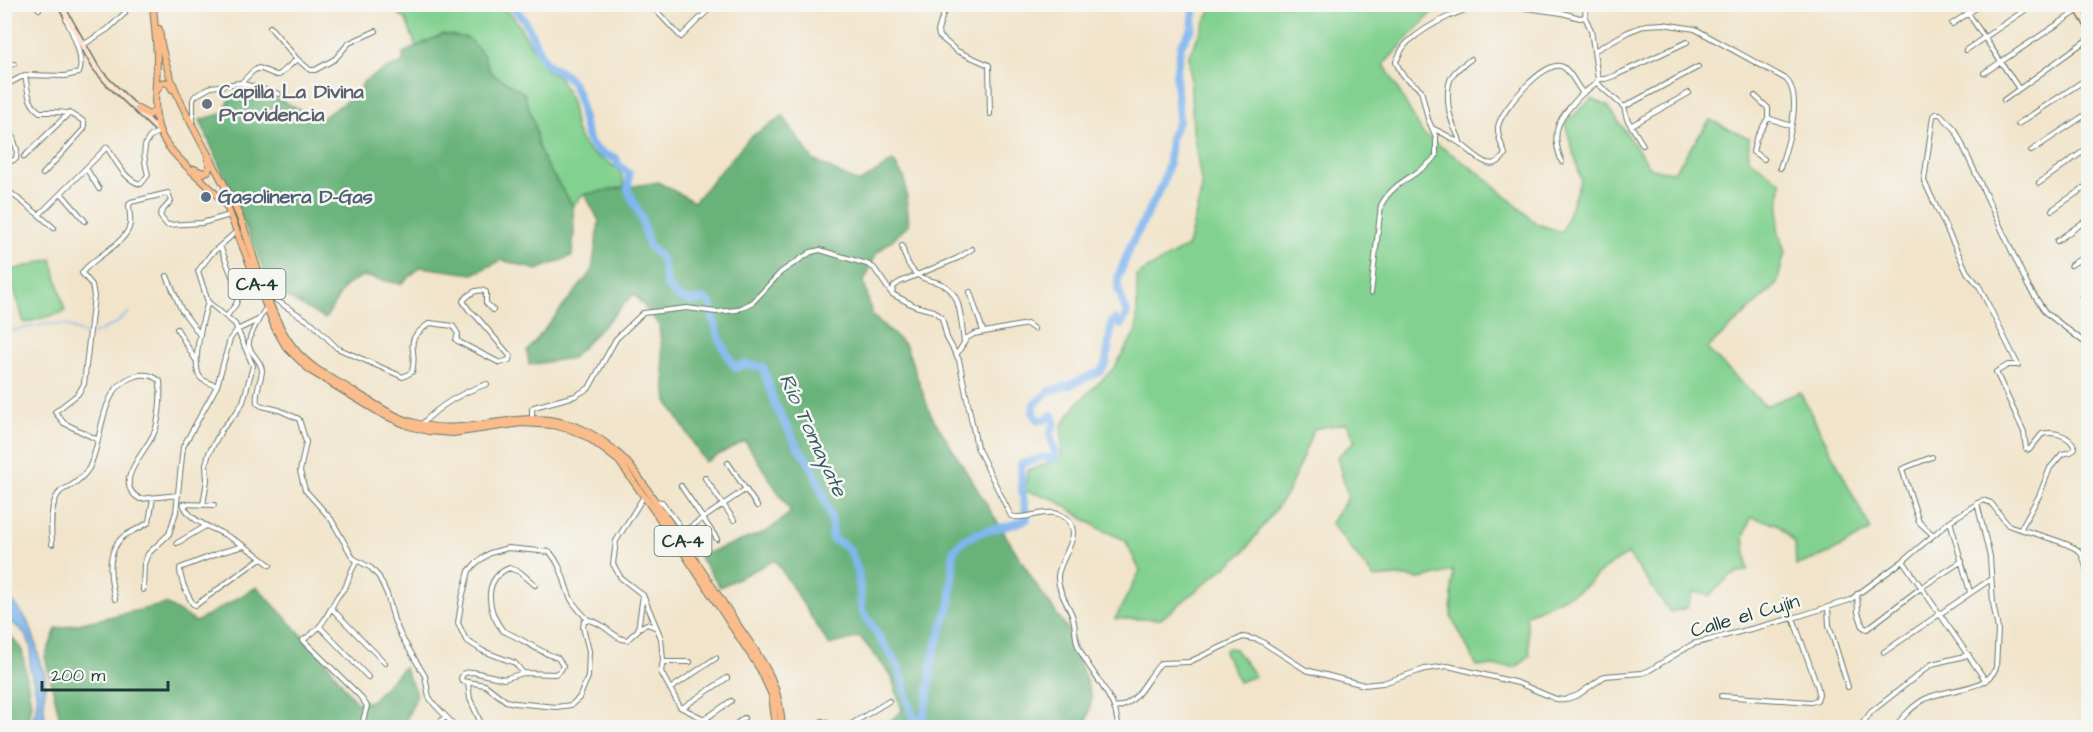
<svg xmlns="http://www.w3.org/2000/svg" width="2093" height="732" font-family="'Architects Daughter',sans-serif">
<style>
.green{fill:#82d190;stroke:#508762;stroke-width:1.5}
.forest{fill:#69b37a;stroke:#447857;stroke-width:1.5}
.water{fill:#80b6ef;stroke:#507a92;stroke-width:1.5}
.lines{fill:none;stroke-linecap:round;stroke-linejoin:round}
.stream{stroke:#80b6ef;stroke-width:1.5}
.river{stroke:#80b6ef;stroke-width:8}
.minor-casing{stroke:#687768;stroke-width:6}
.secondary-casing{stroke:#687768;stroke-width:8}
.primary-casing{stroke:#687768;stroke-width:8}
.minor{stroke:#fff;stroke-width:4}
.secondary{stroke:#fde4d1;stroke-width:5}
.primary{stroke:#fabc8b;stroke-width:6}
.worship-dot{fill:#6b7280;stroke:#f6f6f2;stroke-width:2}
.service-dot{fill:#5c6f8a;stroke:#f6f6f2;stroke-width:2}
.labels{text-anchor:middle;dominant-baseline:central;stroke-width:5;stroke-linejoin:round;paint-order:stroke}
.shield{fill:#f6f6f2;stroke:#60746d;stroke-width:1.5}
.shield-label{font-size:18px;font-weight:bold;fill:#1f3d34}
.worship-label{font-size:20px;font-weight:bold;fill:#5b616d;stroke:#f6f6f2;text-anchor:start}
.service-label{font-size:20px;font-weight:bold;fill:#4e5e75;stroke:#f6f6f2;text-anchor:start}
.street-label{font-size:20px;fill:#1f3d34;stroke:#f6f6f2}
.water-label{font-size:21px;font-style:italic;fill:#375b63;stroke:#f6f6f2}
</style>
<rect width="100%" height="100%" fill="#f6f6f2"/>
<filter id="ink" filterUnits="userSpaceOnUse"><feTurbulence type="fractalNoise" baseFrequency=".0167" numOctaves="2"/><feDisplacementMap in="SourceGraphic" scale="12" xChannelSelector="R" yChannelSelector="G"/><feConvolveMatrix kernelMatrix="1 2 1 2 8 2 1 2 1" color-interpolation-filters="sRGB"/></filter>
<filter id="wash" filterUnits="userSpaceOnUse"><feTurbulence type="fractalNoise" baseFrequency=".008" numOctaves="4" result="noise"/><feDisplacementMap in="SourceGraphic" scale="24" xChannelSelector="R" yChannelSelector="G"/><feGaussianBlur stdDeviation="1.35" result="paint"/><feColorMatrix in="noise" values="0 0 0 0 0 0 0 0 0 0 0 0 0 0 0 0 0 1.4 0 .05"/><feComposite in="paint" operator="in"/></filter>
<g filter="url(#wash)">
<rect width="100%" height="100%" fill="#f1e4ca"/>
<path class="green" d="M1416,4L1432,13L1384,64L1423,134L1482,175L1537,224L1562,232L1581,179L1565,123L1592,99L1608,106L1651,169L1674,172L1710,120L1749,138L1748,158L1781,182L1778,230L1785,252L1777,284L1707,349L1765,406L1800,392L1871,530L1832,552L1796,566L1795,543L1777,524L1751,517L1744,538L1748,570L1730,576L1709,596L1693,592L1687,608L1670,612L1628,554L1605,568L1582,589L1526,615L1530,655L1517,667L1477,666L1451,616L1453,571L1420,579L1398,576L1374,578L1331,523L1348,497L1337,457L1355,441L1347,423L1314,429L1288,492L1244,552L1161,619H1115L1140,571L1125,540L1100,529L1054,499L1025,491L1028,470L1061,459L1062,438L1061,427L1077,404L1114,368L1137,330V275L1188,246L1202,188L1193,131L1189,55L1213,5Z
M387,5H497L513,16L548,72L559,76C563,85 570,96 572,106C575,119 574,131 582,142C585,146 590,153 595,155C610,164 623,166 624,187L582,195L573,206L545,163L538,146L534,123L523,93L491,73L483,54L443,34L416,46L406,20Z
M52,259L65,312L24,323L9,271Z
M1227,648L1235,649L1255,676L1239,682L1224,652Z"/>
<path class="forest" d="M443,34L468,38L483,54L491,73L524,93L534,123L538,146L545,163L573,206L574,234L572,256L537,270L502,260L473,274L421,267L401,284L362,276L345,286L325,319L272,289L200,120L224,113L230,96C260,86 293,105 319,120L358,93L364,81L386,69L403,63V53Z
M783,116L813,160L859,183L893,161L905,179L909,225L876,254L864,282L872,315L906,346L930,413L1037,586L1069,631L1092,698L1086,727H882L902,711L891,675L860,637L829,645L775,560L720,587L699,556L768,531L791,512L745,441L705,462L667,401L659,325L634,294L572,358L529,365L527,351L592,271L599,221L585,194L658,182L694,202L749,138Z
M257,587L325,660L356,703L371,701L404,667L417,695L403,727H62L45,657L56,629L166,604L196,622Z
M4,628L22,649L31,704L27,727H5Z"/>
<path class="water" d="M4,594C29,615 34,633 40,663C41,668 45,672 45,676C46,694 40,710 48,727H30C31,721 34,716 36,710C39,694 33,682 30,668C29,663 30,659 31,654C33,638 18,625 5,619Z"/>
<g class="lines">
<path class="stream" d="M4,332L47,324L66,325L87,335
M93,334L115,324L129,312"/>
<path class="river" d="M506,4C529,15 532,41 544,61C551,71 566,69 575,88C588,116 576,151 616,158L618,164L629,174L628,190L641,217L649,246L662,259L667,286L680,298L690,301L705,299L710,303C714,327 721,348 736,368L744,364L763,367L775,405L798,447L814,470L832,521V539L844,545L850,551L858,571L862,611L899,667L911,712L922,728
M921,726L928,697L932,660L950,603L954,550C972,526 1002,532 1027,519L1022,489L1021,464L1043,457L1054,459C1058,451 1050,443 1051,434C1052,425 1058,422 1052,415L1044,420H1037L1033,412L1034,405L1049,391L1070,385L1101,371L1106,362L1112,322L1115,319L1121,325L1127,313L1118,289V278L1131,245L1163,184L1169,162L1171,138L1179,120L1176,75L1181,45L1192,28L1195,4"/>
</g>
</g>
<g filter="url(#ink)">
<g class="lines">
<g class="minor-casing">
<path id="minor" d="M35,4L39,9
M650,4L681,37L714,4
M946,4L938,31L939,36L957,51L989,65L990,114
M1497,4L1562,13L1580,18L1585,17
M1962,4L2019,89
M1952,24L1982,4
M83,45L108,29L125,13
M1966,50L2034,4
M1594,51L1628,32L1646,25L1663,24L1695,29L1786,79C1804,97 1787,146 1780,168
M297,59L310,70H315L335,59L349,43L376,31
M4,67L14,64
M1984,73L2088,4
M25,75C28,89 27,103 40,112C58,112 70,110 84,122V129L43,174
M1598,79H1605L1614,76L1687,42
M241,83L253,71L259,68L276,75H279L297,59L270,27
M1597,83L1624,107L1627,119L1643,145
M4,86L25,75L65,76L79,73C85,57 72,33 66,19
M1755,96L1768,108V118L1791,126
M2004,100L2088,39
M1624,107L1698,67
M4,110L17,150L16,159L4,164
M193,123V100L195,96L211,87L240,83L279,94
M2018,124L2088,78
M1632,125L1689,93
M1432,128C1441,132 1450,137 1458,142C1473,151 1491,178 1505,154C1502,145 1497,137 1498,127C1500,111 1546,57 1563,67C1571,71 1576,86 1583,93
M1460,142C1459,135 1455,131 1453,124C1448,112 1445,88 1452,76C1456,69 1465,64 1471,59
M2031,151L2088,113
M24,157L69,113
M1764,159L1753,152L1756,139L1768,118
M1562,162C1549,131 1559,118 1581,95C1587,89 1595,87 1598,79L1591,30L1585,17L1586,4
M86,168L99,189
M2039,183L2088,148
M7,190L39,215L107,147C115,160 125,181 141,184L148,175C144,160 139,138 159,132
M61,193L85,221
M2052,210L2088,185
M39,215L54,228
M2057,241L2088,219
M220,246L239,294L236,304L227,316
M902,246C913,294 940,271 954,295C961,305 962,329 964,342
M2071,265L2088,254
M167,276L181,309L200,335
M970,292L983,331
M892,293L894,286L900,282L958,258L972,249
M1371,293L1381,205C1395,179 1420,176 1436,156V137L1428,119L1421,90C1407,77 1405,83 1396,62C1399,55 1402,47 1408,42C1430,23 1462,8 1490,4
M268,295L313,324L337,348L403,377L412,372C419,345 400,344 430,323L453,326L458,334L456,340L461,343L500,363L509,360L510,356L476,316L469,310L463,301C469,294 477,287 486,292V303L493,310
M2083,296L2088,292
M208,302C203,317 191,365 200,377C203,382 212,383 217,386
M266,308C261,315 247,338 249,346C251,355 262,361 262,371C261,382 255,390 257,403L262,406L279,410L299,419L306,442L300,471L305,490L331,519L353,558L371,568L379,577L387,594L394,620L401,636L425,676L429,697L434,704L457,728
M177,329L195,359
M957,354L967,338L974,334L1027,324L1034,329
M532,418V409L534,407L575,396L589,388L616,339L643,313L687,308L716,312L737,310L753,302L781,272L811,252L820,250L867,264L874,268L892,294L915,306L934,311L942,318L947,338L959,360L977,447L1011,516C1028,522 1051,503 1068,520C1083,536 1059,559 1058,576C1057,589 1067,603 1072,615C1076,625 1074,636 1078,646C1087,668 1107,687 1115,710C1117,716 1117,722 1119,728
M422,424C440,405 463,392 487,384
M98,440L64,423L55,412L78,394L84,384L94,296L92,285L82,273C92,257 127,244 130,224C131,218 129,211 129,205L131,202L168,193L171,201L162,211L160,216L167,225L202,223L230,215
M1932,457L1902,469L1919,522L1933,535
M728,463L757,506
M705,478L734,520
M681,486L717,539
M644,496L616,541L613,564L621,578L643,595L661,638L663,660L661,672L680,707L712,723L716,728
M655,501L662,502C673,518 690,535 692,554
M203,505L207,480L206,464L209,453L222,429L236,413L243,402L253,366L235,324L208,302L198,271L211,254L237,231
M214,505L183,504C191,523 212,527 229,537C240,543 251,550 261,558L196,605L193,604C187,594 180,580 180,568L222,552L244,546
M1950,521L1970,592
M2021,528L2039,496L2050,468L2062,454L2071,452L2075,448C2070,435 2054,431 2042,434L2029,450L2026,449L2024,432L1996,372L2008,365H2018L1979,286L1967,272L1924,181L1933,116L1935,114H1940L1955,129L2028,286L2045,312L2088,345
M683,532L746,489
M177,543L206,526
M52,544C51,530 49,501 61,491C63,489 67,488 69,487C77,482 85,475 89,468C104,439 98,388 135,376C146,373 152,375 160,381C161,397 160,413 156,428C151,448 109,482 140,499L178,495
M261,558L270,565
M357,561C352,568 350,574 347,583C345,589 339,593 336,599C326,618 322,628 303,640L359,695L367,706L361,728
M1903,561L1986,681
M535,585L520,572L509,568C481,580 488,612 503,631C522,638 538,652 558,658L563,666L560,671L555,674L523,673L504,679L473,672L464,673L461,678L462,681L485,685L506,701L515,703L556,707L571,705L579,698L588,677L589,651L583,627L584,622L589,620C606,623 613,639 627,640L638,630L643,595
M143,590L144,564L148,554L169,534L176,512L183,447L217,386L230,339L237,330L258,320
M1857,594L1858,612L1863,627L1867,629L1922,587L1962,561
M115,599C110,579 105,551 124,536C132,531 141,528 149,522L153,498
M1828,608L1829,625L1848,687
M332,609L385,663
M320,627L368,677
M639,628L647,624L657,628
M1884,652L1991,579
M663,662H690
M523,673L515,663L483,651L466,640L458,623L462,598L469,571L476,563L490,553L508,548L550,552C563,568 563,580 570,597C573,605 582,613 588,620
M468,683L470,699L483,728
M670,689L716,658
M1721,696L1811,702L1817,700L1819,694L1818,688L1793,618
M682,708L727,678
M1115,708C1138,705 1146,678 1161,663L1189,662L1243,637L1259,640L1306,670L1364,685L1383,683L1425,669L1448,666L1518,683L1556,699L1564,700L1578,695L1605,676L1642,673L1648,671L1693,644L1793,618L1850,600L1903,561L1950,521L1983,500L1991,503L2008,525C2022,531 2071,542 2080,552C2084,557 2086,567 2088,574
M705,719L731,701
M434,728L445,717
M731,728L744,718
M813,728L822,721L827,723L829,728
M845,728L889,701
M1859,728L1871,712L1932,664L1969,655
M1894,728C1903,717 1912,706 1925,699C1945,688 1986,692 1996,668L1998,629L1993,603L1990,557L1977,503"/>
</g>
<g class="secondary-casing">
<path id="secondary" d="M60,4L96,68L107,81L158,130
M2075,4L2088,26"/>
</g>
<g class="primary-casing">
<path id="primary" d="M153,4C154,23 157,42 157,61C157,87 149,120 166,143C182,167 210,183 227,207L275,328L286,347L311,371L382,414L409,426L428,431L453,433L522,423L553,425L572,430L589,438L619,461L686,556L760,669L772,695L776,728
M159,29C165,96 215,157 240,218C256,258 267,314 293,347C309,368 333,379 355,392C375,404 393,417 415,423C475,440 520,402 582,429C597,436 612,447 624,459C638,474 649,492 660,509C684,543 707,578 729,612C743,634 760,654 771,678C778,694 781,710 782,728
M157,90L161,83C167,81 170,84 172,89
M138,109L149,115L155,111
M194,169L203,173L208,171L210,166L208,159"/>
</g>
<use href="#minor" class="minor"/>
<use href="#secondary" class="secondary"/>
<use href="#primary" class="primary"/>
</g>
</g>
<circle class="worship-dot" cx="207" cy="104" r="6"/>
<circle class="service-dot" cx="206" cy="197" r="6"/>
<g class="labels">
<g class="shield">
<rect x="228.5" y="269" width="57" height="30" rx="4.5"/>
<rect x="654.5" y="526" width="57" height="30" rx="4.5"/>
</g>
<g class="shield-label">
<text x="257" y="284">CA-4</text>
<text x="683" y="541">CA-4</text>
</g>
<g class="worship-label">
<text x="219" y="92">Capilla La Divina<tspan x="219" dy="23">Providencia</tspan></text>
</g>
<g class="service-label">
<text x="218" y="197">Gasolinera D-Gas</text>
</g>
<g class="street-label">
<text transform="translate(1745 616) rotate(-16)">Calle el Cujín</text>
</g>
<g class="water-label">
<text transform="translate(813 435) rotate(65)">Río Tomayate</text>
</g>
</g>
<rect width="2093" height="732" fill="none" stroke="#f6f6f2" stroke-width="24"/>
<path d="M42 681v9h126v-9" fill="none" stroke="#1f3d34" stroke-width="3"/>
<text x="51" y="681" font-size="18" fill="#1f3d34" stroke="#f6f6f2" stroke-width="4.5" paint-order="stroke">200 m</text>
</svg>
